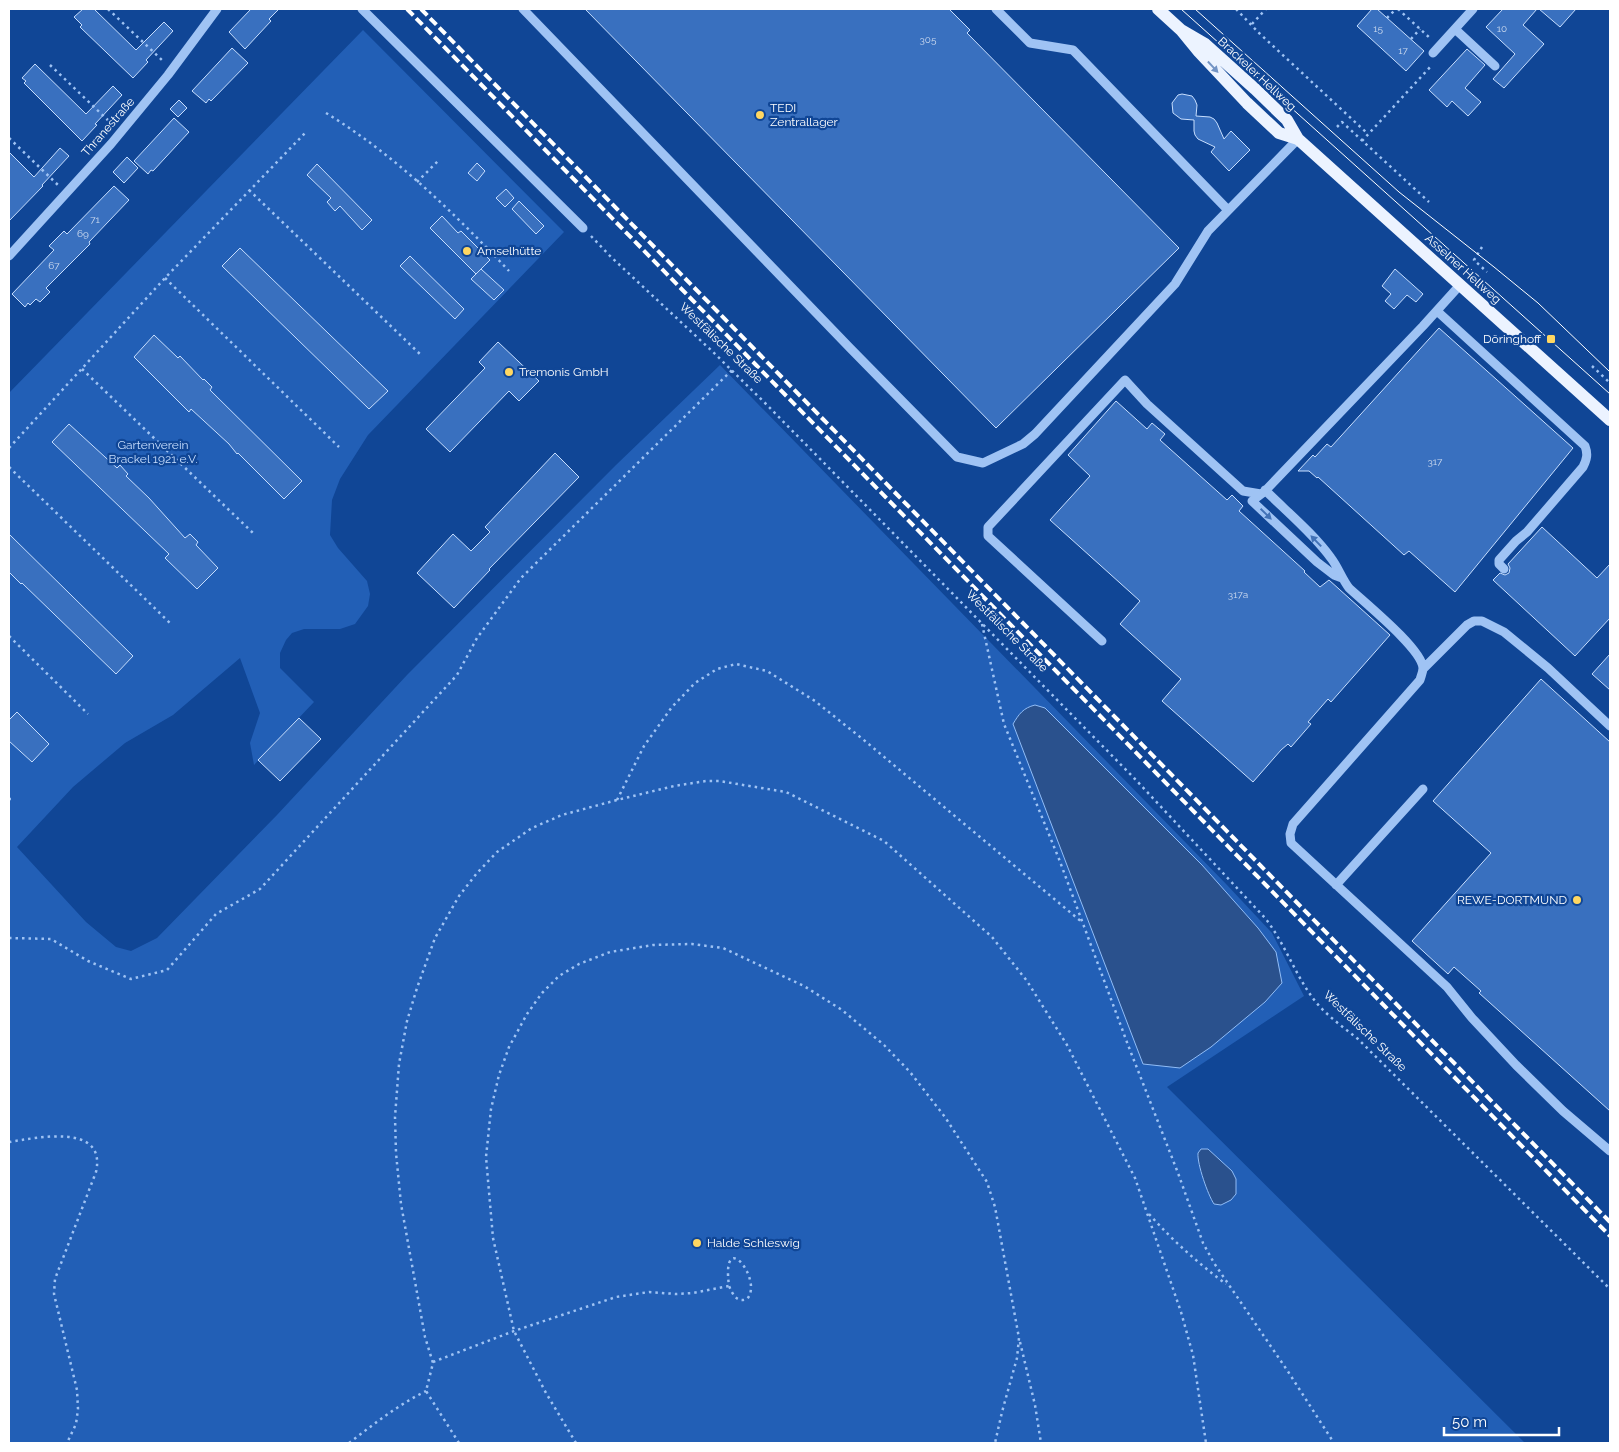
<svg xmlns="http://www.w3.org/2000/svg" width="1619" height="1452" font-family="Raleway,sans-serif">
<style>
.green{fill:#225fb6}
.water{fill:#2a518d;stroke:#91bdf7}
.building{fill:#3970bf;stroke:#c7defe}
.lines{fill:none;stroke-linecap:round;stroke-linejoin:round}
.path{stroke:#9fc3f4;stroke-width:2.5;stroke-dasharray:2.5 4;stroke-linecap:butt}
.minor{stroke:#9fc3f4;stroke-width:9}
.major{stroke:#ecf3ff;stroke-width:12}
.tram{stroke:#fff;stroke-width:1}
.rail{stroke:#fff;stroke-width:4;stroke-dasharray:9 4;stroke-linecap:butt}
.oneway{fill:#7394c5}
.oneway2{fill:#4272b7}
.poi-dot{fill:#ffd762;stroke:#104696;stroke-width:2}
.labels{text-anchor:middle;dominant-baseline:central;stroke-width:4.5;stroke-linejoin:round;paint-order:stroke}
.number-label{font-size:10px;fill:#cedbef}
.street-label{font-size:12px;fill:#fff;stroke:#104696}
.poi-label{font-size:12px;fill:#fff;stroke:#104696;text-anchor:start}
.park-label{font-size:12px;fill:#c7defe;stroke:#104696}
</style>
<rect width="100%" height="100%" fill="#104696"/>
<path class="green" d="M363,30L564,232L368,435L340,479L332,500L330,535L338,548L367,581L370,594L368,606L355,624L340,629H304L292,633L286,640L280,653V668L314,702L254,765L250,743L260,713L240,658L173,715L125,743L73,787L17,847L86,922L116,947L131,951L157,938L277,815L407,675L616,465L720,365L1227,885L1272,933L1304,996L1167,1087L1525,1443H9V393Z"/>
<path class="water" d="M1035,705L1045,708L1202,865L1258,928L1276,952L1282,983L1265,1002L1211,1047L1180,1068L1143,1064L1013,724C1019,714 1023,708 1035,705Z
M1201,1149H1208L1232,1171L1236,1179V1194L1231,1200L1221,1205L1214,1204C1208,1195 1197,1164 1198,1153Z"/>
<path class="building" d="M83,9H94L136,50L164,22L173,31L146,60L148,62L133,78L80,27L82,25L74,17Z
M251,9H279L269,19L271,21L245,49L229,32Z
M585,9H949L970,30L967,33L1179,248L996,428Z
M1372,9H1377L1424,51L1406,71L1357,26Z
M1503,9H1537L1523,25L1544,44L1504,88L1493,79L1515,54L1486,27Z
M1539,9H1576L1560,27Z
M232,48L248,63L211,101L209,99L206,103L192,91Z
M1467,49L1485,65L1465,88L1481,102L1468,116L1452,101L1447,107L1429,90Z
M35,64L86,114L113,86L122,95L95,124L97,125L82,141L24,83L26,81L22,78Z
M1182,94L1192,96L1195,100L1197,105L1196,116L1210,117L1214,119L1217,123L1224,139L1231,131L1250,150L1229,171L1211,152L1215,147L1198,139L1195,135L1194,131V120L1181,119L1173,113L1172,103L1178,95Z
M179,100L187,108L178,117L170,109Z
M174,118L189,132L153,171L151,170L148,174L134,161Z
M60,148L69,156L42,185L43,186L9,221V152L34,177Z
M127,157L138,168L124,183L113,172Z
M477,163L485,171L477,181L468,173Z
M317,164L372,220L362,230L340,206L335,211L327,202L331,198L307,175Z
M114,186L129,200L89,242L90,244L46,288L50,292L40,302L36,299L30,305L28,303L25,307L12,294L54,250L49,246L64,231L67,234Z
M506,189L514,198L505,207L496,198Z
M519,201L544,226L536,234L512,209Z
M442,216L458,233L461,231L490,260L476,274L430,228Z
M240,248L388,391L369,409L222,266Z
M410,256L464,309L455,319L400,266Z
M481,269L504,290L494,300L471,279Z
M1395,269L1423,294L1416,302L1407,295L1394,309L1385,301L1391,294L1382,286Z
M1439,328L1573,448L1455,592L1409,551L1404,555L1318,477L1317,478L1309,471H1298L1313,455L1315,457L1327,444L1331,447Z
M154,335L178,358L180,356L203,380L204,379L212,387L210,390L302,481L284,499L238,453L237,454L229,444L191,409L189,412L134,357Z
M498,342L539,381L519,401L509,391L450,452L426,429L485,368L479,362Z
M1116,401L1147,429L1152,423L1165,434L1160,440L1227,500L1232,495L1243,506L1239,511L1305,571L1304,572L1320,587L1329,580L1390,635L1331,702L1328,699L1308,722L1311,724L1291,747L1288,744L1281,750L1253,782L1162,701L1181,679L1120,624L1140,601L1050,520L1090,476L1068,455Z
M69,424L117,468L120,465L128,474L126,476L149,498L185,538L190,534L198,542L196,545L218,568L197,589L165,558L169,554L52,442Z
M555,453L579,477L489,569L490,570L454,608L417,573L453,534L471,551L490,532L485,527Z
M1542,527L1597,578L1610,564V618L1575,656L1493,580L1500,573L1505,575L1509,573L1510,568L1508,564Z
M9,534L133,656L116,674L22,583L21,584L9,572Z
M1610,654V690L1592,674Z
M1541,679L1610,742V1111L1479,993L1481,991L1454,967L1448,974L1412,941L1491,853L1433,801Z
M17,712L49,744L32,762L9,741V720Z
M299,718L321,739L280,781L258,760Z"/>
<g class="lines">
<path class="path" d="M108,9L163,61
M1236,9L1259,33L1368,134
M1398,9L1431,39
M1387,18L1396,9
M1252,24L1266,9
M1411,39L1420,29
M50,65L112,124
M326,113C395,155 454,213 509,271
M1337,127L1342,122L1429,202
M9,138L58,185
M1362,141L1432,65
M417,182L439,160
M249,190L422,356
M591,236L610,256L713,352L766,404L1135,779L1265,918C1284,942 1294,972 1312,997C1324,1014 1342,1026 1358,1039L1610,1289
M1482,247L1474,260L1487,272
M165,278L339,447
M1592,366L1610,383
M82,369L254,534
M9,448L165,278L306,132
M9,467L171,624
M982,624L1004,724L1059,859L1128,1045L1178,1173L1203,1243L1214,1263L1287,1370L1334,1443
M9,636L88,714
M9,799H11
M617,800L644,746L672,707L695,683L717,669L736,664L767,671L815,701L865,741L1083,923
M9,938L51,939L88,961L131,979L167,970L216,914L260,889L457,675L477,638L521,578L732,370
M9,1142C36,1138 107,1122 96,1172L55,1279L54,1294L77,1390L78,1409L76,1424L67,1443
M1149,1214C1173,1241 1198,1263 1226,1284
M1020,1342L1035,1405L1041,1443
M433,1362L514,1331L616,1297L649,1292L676,1294L693,1293L729,1286C721,1225 764,1281 747,1299C737,1303 733,1295 729,1286
M349,1443C374,1424 398,1405 426,1391
M459,1443L426,1391L433,1363L425,1337L401,1204L396,1153L395,1117L399,1064L407,1021L417,988L435,938L459,896L477,873L497,852L532,828L562,815L617,800L674,786L706,781H719L786,792L884,841L992,937L1027,981L1067,1045L1135,1178L1181,1312L1193,1355L1206,1443
M576,1443L546,1393L514,1331L493,1238L486,1157L491,1109L499,1075L509,1047L527,1014L542,993L559,976L579,964L610,952L653,945L692,944L723,948L804,986L842,1010L884,1045L910,1072L945,1117L987,1182L995,1207L1019,1338L1017,1358L1002,1412L995,1443"/>
<path class="minor" d="M362,9L583,228
M523,9L850,348L957,457L983,463L1023,444L1035,434L1175,284L1208,231L1298,139
M996,9L1030,43L1073,50L1227,209
M1455,29L1495,66
M1433,53L1473,9
M9,256L111,144L168,75L217,9
M1437,311L1585,446C1588,454 1587,459 1583,467L1527,532L1516,541L1499,560V564L1504,569
M1265,490C1287,512 1313,533 1331,558C1338,567 1342,579 1349,588C1365,603 1422,649 1423,668C1423,672 1421,676 1420,680L1293,824L1290,834L1291,843L1447,987L1472,1018L1516,1065L1563,1111L1610,1151
M1342,578L1334,575L1317,562L1252,501L1264,492L1423,326L1460,285
M1102,641L988,536V527L1125,380L1147,404L1243,491L1261,494
M1423,669L1467,625L1474,621H1482L1504,632L1548,668L1610,726
M1336,885L1423,789"/>
<path class="major" d="M1158,9L1181,30L1199,52L1247,103L1279,133L1298,139
M1181,30L1205,44L1255,89L1287,120L1298,139L1610,420"/>
<path class="tram" d="M1181,9L1610,394
M1195,9L1399,192L1494,267L1538,303L1610,372"/>
<path class="rail" d="M407,9L1610,1236
M421,9L1610,1222"/>
</g>
<defs><path id="oneway-solid" d="M-6-.8H1V-3.2L6.5 0L1 3.2V.8H-6Z" transform="scale(1.25)"/></defs>
<use class="oneway" href="#oneway-solid" transform="translate(1213 67) rotate(47)"/>
<g class="oneway2">
<use href="#oneway-solid" transform="translate(1266 514) rotate(44)"/>
<use href="#oneway-solid" transform="translate(1316 541) rotate(-134)"/>
</g>
<g class="poi-dot">
<circle cx="760" cy="115" r="5"/>
<circle cx="467" cy="251" r="5"/>
<rect x="1546" y="334" width="10" height="10" rx="2.5"/>
<circle cx="509" cy="372" r="5"/>
<circle cx="1577" cy="900" r="5"/>
<circle cx="697" cy="1243" r="5"/>
</g>
<g class="labels">
<g class="number-label">
<text x="1378" y="28">15</text>
<text x="1502" y="28">10</text>
<text x="928" y="39">305</text>
<text x="1403" y="50">17</text>
<text x="95" y="219">71</text>
<text x="83" y="233">69</text>
<text x="54" y="265">67</text>
<text x="1435" y="461">317</text>
<text x="1238" y="594">317a</text>
</g>
<g class="street-label">
<text transform="translate(1257 74) rotate(43)">Brackeler Hellweg</text>
<text transform="translate(108 127) rotate(-49)">Thranestraße</text>
<text transform="translate(1463 269) rotate(42)">Asselner Hellweg</text>
<text transform="translate(721 343) rotate(44)">Westfälische Straße</text>
<text transform="translate(1007 631) rotate(45)">Westfälische Straße</text>
<text transform="translate(1365 1031) rotate(44)">Westfälische Straße</text>
</g>
<g class="poi-label">
<text x="770" y="108">TEDI<tspan x="770" dy="14">Zentrallager</tspan></text>
<text x="477" y="251">Amselhütte</text>
<text x="1541" y="339" text-anchor="end">Döringhoff</text>
<text x="519" y="372">Tremonis GmbH</text>
<text x="1567" y="900" text-anchor="end">REWE-DORTMUND</text>
<text x="707" y="1243">Halde Schleswig</text>
</g>
<g class="park-label">
<text x="153" y="445">Gartenverein<tspan x="153" dy="14">Brackel 1921 e.V.</tspan></text>
</g>
</g>
<rect width="1619" height="1452" fill="none" stroke="#ffffff" stroke-width="20"/>
<path d="M1444 1427v8h115v-8" fill="none" stroke="#ffffff" stroke-width="2.5"/>
<text x="1452" y="1427" font-size="15" fill="#ffffff" stroke="#104696" stroke-width="4" paint-order="stroke">50 m</text>
</svg>
